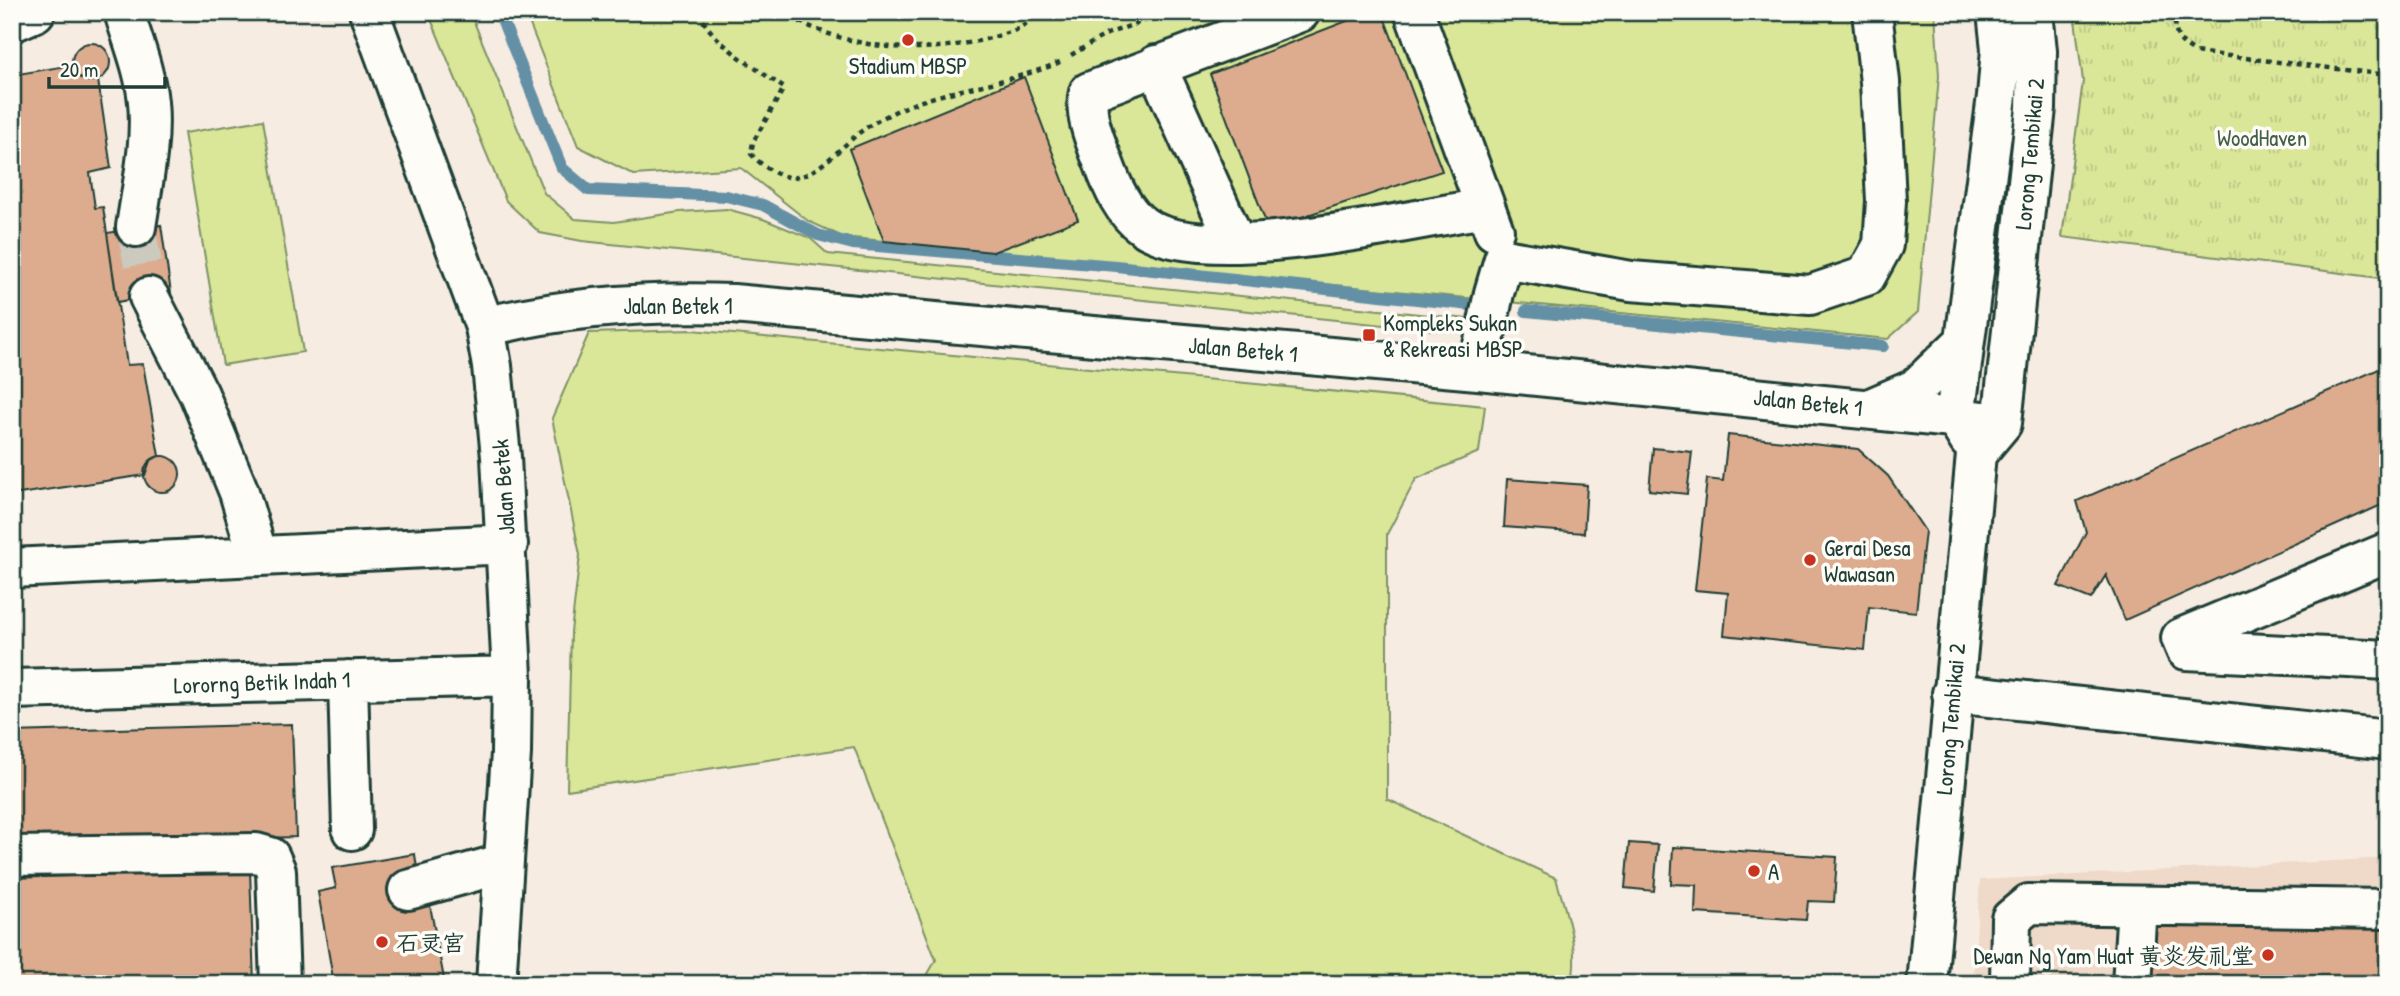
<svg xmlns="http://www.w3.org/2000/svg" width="2400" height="996" font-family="'Patrick Hand','LXGW WenKai TC',sans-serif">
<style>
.built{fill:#efd9c9}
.green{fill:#dae698;stroke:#7c9266;stroke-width:2}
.park{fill:url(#park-tufts);stroke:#7c9266;stroke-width:2}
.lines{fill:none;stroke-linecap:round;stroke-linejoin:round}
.stream{stroke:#6390a5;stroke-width:12}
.building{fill:#ddac8f;stroke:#1f3d34;stroke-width:2}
.minor-tunnel{stroke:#ccc9bf;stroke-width:38;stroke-dasharray:38 19;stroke-linecap:butt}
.minor-casing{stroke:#1f3d34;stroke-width:44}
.path{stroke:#1f3d34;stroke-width:4.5;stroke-dasharray:5 5;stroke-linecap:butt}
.minor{stroke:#fdfcf7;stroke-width:38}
.poi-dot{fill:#c8321e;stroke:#fdfcf7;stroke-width:2.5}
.labels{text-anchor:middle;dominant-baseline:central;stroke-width:7;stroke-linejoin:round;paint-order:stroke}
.poi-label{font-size:23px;fill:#1f3d34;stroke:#fdfcf7;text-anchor:start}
.park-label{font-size:23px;fill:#445f48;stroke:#fdfcf7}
.street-label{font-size:23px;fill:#1f3d34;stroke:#fdfcf7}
</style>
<defs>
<pattern id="park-tufts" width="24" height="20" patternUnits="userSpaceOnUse" patternTransform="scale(1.75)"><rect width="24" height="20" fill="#dae698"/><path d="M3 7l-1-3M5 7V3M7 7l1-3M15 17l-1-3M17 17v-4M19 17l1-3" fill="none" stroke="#bbc684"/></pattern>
</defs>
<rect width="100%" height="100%" fill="#f7ece2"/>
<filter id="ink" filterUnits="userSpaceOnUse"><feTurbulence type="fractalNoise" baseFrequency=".0143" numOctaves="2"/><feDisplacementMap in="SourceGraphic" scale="14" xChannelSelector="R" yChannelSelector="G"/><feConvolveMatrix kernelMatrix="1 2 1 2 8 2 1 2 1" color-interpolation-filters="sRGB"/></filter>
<g filter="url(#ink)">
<path class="built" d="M2388,858V984H1973L1980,880Z"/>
<path class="green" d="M428,12H470L544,193L575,219L614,222L680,212L727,209L763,219L810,238L828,254L1478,320L1460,333L582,241L540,233L506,201Z
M525,12H1935L1939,76L1918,312L1888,339L843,237L808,221L741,168L634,175L578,146Z
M263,120L303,352L223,365L184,133Z
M692,330L1485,406L1479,452L1416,479L1387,534V799L1556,878C1565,911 1581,950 1571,984H922L936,960L854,747L567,790L571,632L580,555L552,418L589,333Z"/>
<path class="park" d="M2074,12H2388V279L2062,237L2083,81Z"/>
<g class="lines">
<path class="stream" d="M499,12L562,168L588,190L726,196L763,205L818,235L853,244L1116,266L1480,306
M1526,311L1883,346"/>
</g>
<path class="building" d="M1370,12H1382L1442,171L1268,228L1210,74Z
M72 62a19 19 0 1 1 38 0a19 19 0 1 1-38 0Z
M72,65L79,77L98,80L111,168L90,173L95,208L103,207L127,365L143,364L159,456L150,461L145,475L12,495V75Z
M1024,77L1078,220L993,252L884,241L849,149Z
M161,225L171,293L117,302L107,233Z
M2388,365V502L2125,620L2106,575L2091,599L2058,586L2086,532L2077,501Z
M1728,435L1858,449L1888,476L1925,531L1916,612L1869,607L1865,650L1724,635L1728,593L1695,590L1707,479L1723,481Z
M1653,448L1692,452L1687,494L1649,490Z
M144 474a18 18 0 1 1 36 0a18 18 0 1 1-36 0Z
M1507,479L1587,485L1584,533L1504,527Z
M292,724L296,837L12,845V732Z
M1629,843L1658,845L1654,891L1625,888Z
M1673,847L1837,857L1834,902L1808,901L1806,920L1695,913L1696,885L1671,884Z
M415,854L418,876L428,895L445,984H334L318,892L336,888L332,868Z
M250,870L254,984H12V878Z
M2148,923L2388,926V984H2147Z"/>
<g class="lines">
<path class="minor-tunnel" d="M136,227L149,297"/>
<g class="minor-casing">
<path id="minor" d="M124,12C133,42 145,71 148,102C152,143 142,186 136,227
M369,12L485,327L492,366L501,457L512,676L511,753L496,984
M1300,12L1089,92C1083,114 1096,143 1104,164C1112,186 1123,212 1143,226C1203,269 1411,219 1485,208
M1414,12L1494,231
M12,22L35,12
M1156,65L1236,243
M149,297L199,394L239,492L258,556
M485,327C567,306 648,301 733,304L1478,370L2002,423
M1478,370L1494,293L1504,259L1631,281L1810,295L1866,276L1883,245L1886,201L1880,82L1872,12
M1871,408L1915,389L1964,342
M1969,440L1955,417L1997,96L2001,49L1997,12
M2388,552L2181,638L2186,650L2388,660
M12,568L508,544
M348,680L352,830
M12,689L512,676
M1952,693L2388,740
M12,856L256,853L270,857L276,871L280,984
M408,890L501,864
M1927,984L1976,454L2002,423L2036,108L2037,51L2033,12
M2010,984L2011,919L2029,904L2388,909
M2132,984L2137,906"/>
</g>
<path class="path" d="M698,12C715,46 754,66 784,88L753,142L751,154C762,166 781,180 798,177C818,174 846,142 863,130C871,124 881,119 890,114C943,87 1012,85 1064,60
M782,12C850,53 934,58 1010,32C1021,29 1032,19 1041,12
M2178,12C2171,31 2178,43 2195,52L2388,75
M1071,55L1107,34L1169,12"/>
<use href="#minor" class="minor"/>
</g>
</g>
<g class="poi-dot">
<circle cx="908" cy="40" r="7"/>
<rect x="1362" y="328" width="14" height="14" rx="3.5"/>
<circle cx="1810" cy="560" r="7"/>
<circle cx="1754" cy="871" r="7"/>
<circle cx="382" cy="942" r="7"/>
<circle cx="2268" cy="955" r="7"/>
</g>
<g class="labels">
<g class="poi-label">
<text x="908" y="65" text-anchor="middle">Stadium MBSP</text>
<text x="1383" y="322">Kompleks Sukan<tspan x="1383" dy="26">&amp; Rekreasi MBSP</tspan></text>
<text x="1824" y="547">Gerai Desa<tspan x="1824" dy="26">Wawasan</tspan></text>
<text x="1768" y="871">A</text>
<text x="396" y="942">石灵宫</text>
<text x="2254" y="955" text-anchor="end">Dewan Ng Yam Huat 黄炎发礼堂</text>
</g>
<g class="park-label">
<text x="2262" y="137">WoodHaven</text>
</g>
<g class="street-label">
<text transform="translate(2029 154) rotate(-85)">Lorong Tembikai 2</text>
<text x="678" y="305">Jalan Betek 1</text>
<text transform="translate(1243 349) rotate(5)">Jalan Betek 1</text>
<text transform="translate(1808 402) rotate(6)">Jalan Betek 1</text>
<text transform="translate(503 487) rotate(-94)">Jalan Betek</text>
<text transform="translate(262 682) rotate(-2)">Lororng Betik Indah 1</text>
<text transform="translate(1950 719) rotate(-85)">Lorong Tembikai 2</text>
</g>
</g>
<rect width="2400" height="996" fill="none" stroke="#fdfcf7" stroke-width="42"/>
<rect x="21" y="21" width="2358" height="954" fill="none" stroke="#1f3d34" stroke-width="2.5" filter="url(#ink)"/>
<path d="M49 77v10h116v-10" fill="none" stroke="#1f3d34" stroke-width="3.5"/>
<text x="60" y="77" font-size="21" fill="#1f3d34" stroke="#fdfcf7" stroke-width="5" paint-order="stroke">20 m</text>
</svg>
